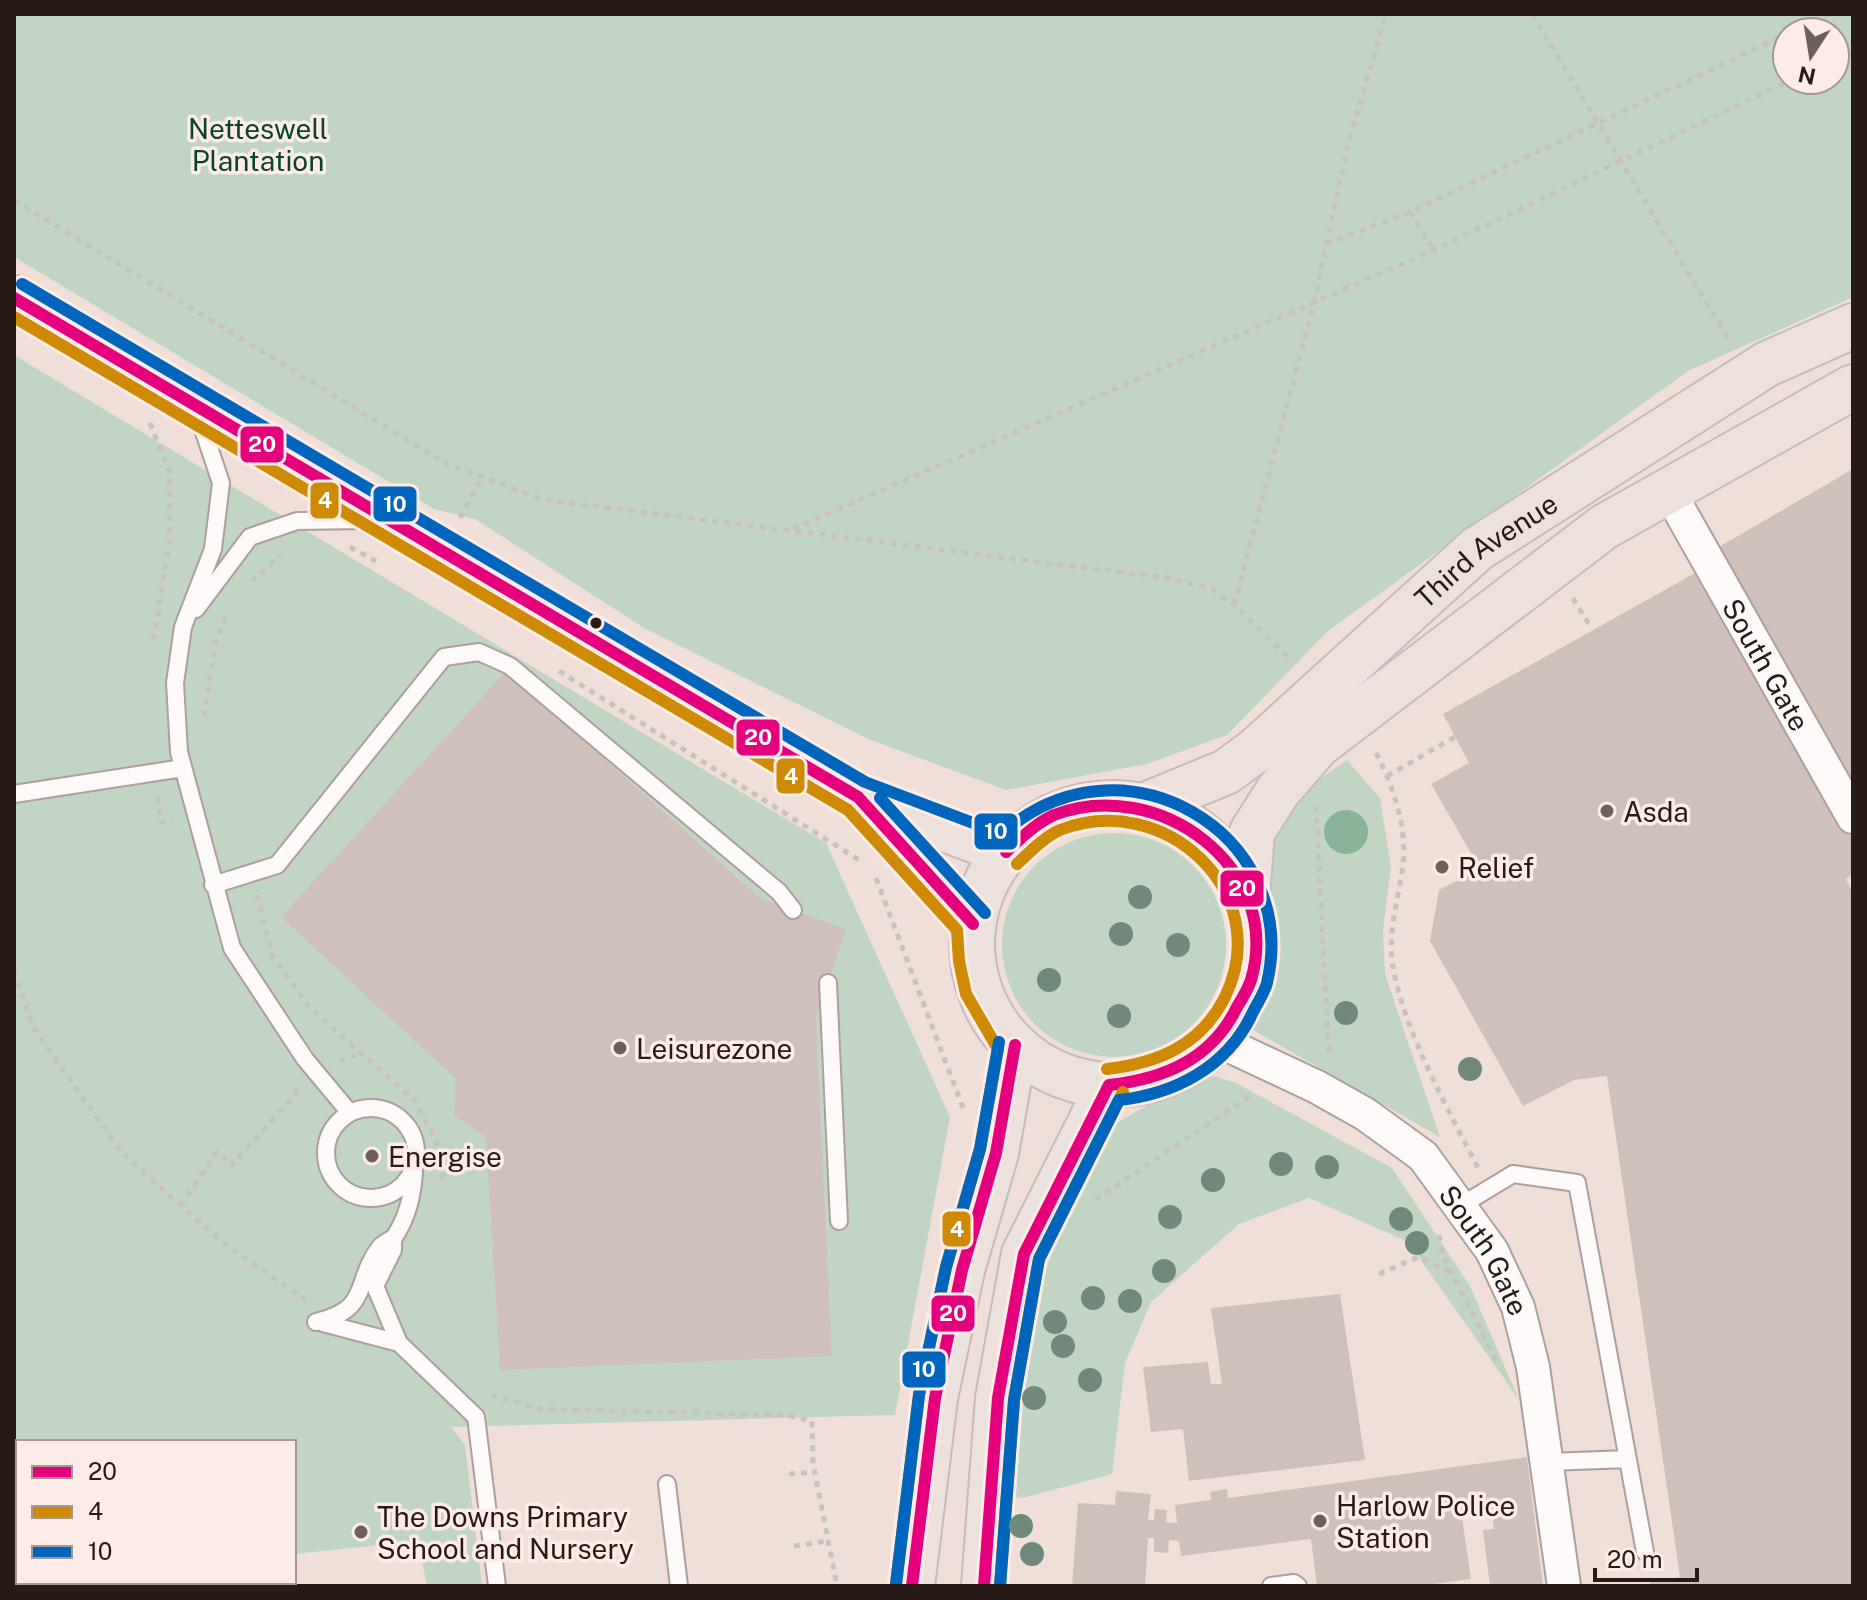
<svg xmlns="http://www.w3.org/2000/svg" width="1867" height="1600" font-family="'Public Sans',sans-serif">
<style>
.green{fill:#c2d5c4;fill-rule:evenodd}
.water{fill:#88b49a}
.building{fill:#cfc0bb}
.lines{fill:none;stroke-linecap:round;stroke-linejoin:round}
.lane-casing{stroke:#ad9f9a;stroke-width:20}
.street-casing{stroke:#ad9f9a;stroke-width:36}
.primary-casing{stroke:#c6bdba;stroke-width:48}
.path{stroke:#c8c2c0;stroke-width:5;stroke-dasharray:6 6;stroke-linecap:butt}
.lane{stroke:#fdfaf9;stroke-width:16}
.street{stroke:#fdfaf9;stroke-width:32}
.primary{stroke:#ece1dd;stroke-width:44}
.bus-1-casing{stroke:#fcebe6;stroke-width:18}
.bus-2-casing{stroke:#fcebe6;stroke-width:18}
.bus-3-casing{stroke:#fcebe6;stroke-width:18}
.bus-1{stroke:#e5007d;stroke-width:12}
.bus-2{stroke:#ce8a04;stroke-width:12}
.bus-3{stroke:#0065bd;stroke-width:12}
.tree{fill:#70897a}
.bus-dot{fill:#281a16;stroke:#fcebe6;stroke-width:3}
.poi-dot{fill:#6e5f5a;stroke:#fcebe6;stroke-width:3}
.labels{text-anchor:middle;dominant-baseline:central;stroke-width:7;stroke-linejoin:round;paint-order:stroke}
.park-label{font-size:28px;fill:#08432c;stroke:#fcebe6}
.street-label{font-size:28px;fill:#281a16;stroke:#fcebe6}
.poi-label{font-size:28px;fill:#281a16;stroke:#fcebe6;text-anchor:start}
.line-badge{stroke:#fcebe6;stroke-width:3}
.badge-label{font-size:22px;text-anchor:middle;font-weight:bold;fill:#fff}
</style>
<rect width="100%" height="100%" fill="#f0dfd9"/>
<path class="green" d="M14,14H1853V297L1688,371L1328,631L1227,735L1147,764L1006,790L868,739L644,628L475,519L434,509L14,257ZM1787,32H1835V80H1787Z
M14,355L826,843L950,1117L895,1415L451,1427L465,1445L482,1586H427L418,1541L294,1554V1442H18V1579H14Z
M1347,760L1380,798L1391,867L1383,930L1385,974L1440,1137L1253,1030L1275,963L1266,880L1282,805Z
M1002 945a112 112 0 1 1 224 0a112 112 0 1 1-224 0Z
M1204,1073L1236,1083L1392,1168L1470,1286L1519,1400L1408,1242L1309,1198L1239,1224L1151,1302L1125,1363L1112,1474L1023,1498L996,1496L1026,1322L1084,1166L1108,1128Z"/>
<path class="water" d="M1324 832a22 22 0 1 1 44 0a22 22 0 1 1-44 0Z"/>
<path class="building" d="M1853,469V811L1707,554Z
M1704,568L1853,833V874L1846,879L1853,893V1586H1650V1582L1680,1577L1607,1076L1574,1080L1523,1106L1430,941L1439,890L1480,869L1431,784L1469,763L1443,714Z
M506,671L760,898L846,929L816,1017L832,1356L500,1370L486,1137L454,1116L456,1079L281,917Z
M1340,1294L1365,1460L1189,1481L1183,1429L1151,1432L1143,1367L1208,1362L1211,1384H1222L1211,1308Z
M1527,1457L1543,1586H1490L1483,1530L1494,1529L1492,1513L1462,1517L1471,1579L1419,1586H1317L1311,1539L1181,1556L1179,1541L1169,1540L1168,1553L1154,1552V1538H1148L1145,1586H1072L1078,1503L1115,1505L1116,1491L1151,1494L1148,1520H1154L1155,1509L1167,1510L1166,1522L1171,1523H1177L1175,1505L1211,1500L1210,1492L1227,1489L1228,1498Z"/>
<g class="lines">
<g class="lane-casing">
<path id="lane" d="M199,417L221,483L213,549L183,627L175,683L179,752L232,948L305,1059L350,1113
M196,609L250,537L297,521L366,520
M14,794L183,768
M213,885L277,865L444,657L479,652L510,666L779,892L793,910
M828,983L839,1221
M326 1153a45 45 0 1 1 90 0a45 45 0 1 1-90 0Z
M1462,1205L1513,1174L1577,1183L1645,1552
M393,1239V1250L375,1286L399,1343L476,1417L497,1586
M316,1322C372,1309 353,1282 380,1247C384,1242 391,1241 395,1236C408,1216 413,1194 414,1171
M323,1323L399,1343
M1549,1462L1628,1459
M667,1484L679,1586
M1271,1586L1294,1583L1298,1586"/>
</g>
<g class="street-casing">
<g id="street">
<path id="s1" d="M1681,513L1853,817"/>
<path id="s2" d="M1217,1040L1317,1087L1365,1114L1423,1156L1492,1251L1518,1307L1533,1367L1564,1586"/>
</g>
</g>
<g class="primary-casing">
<g id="primary">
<path d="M14,298L858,797L1006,852"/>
<path d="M862,802L973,924"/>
<circle cx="1113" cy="944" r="141"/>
<path id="s3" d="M1143,806L1226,772L1256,750L1477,549L1767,364L1853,326"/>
<path d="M1247,897L1252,832L1278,791L1318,745L1604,527L1853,387"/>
<path d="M912,1586L935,1398L962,1270L996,1153L1015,1045"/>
<path d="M984,1586L998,1398L1024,1254L1109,1085"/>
</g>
</g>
<path class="path" d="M1532,14L1730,342
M1791,32L1829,14
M1835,59L1853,51
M14,200L445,463L545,500L1168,578L1212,589L1234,605L1288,657
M1410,212L1434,250
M1326,244L1410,212L1787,34
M150,423L170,474V539L153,643
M460,518L482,476
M793,529L1434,250L1791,80
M350,547L376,561
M252,581L280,556
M1573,598L1591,628
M1234,605L1314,304L1347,148L1386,14
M559,671L859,860
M204,716L216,640L227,613
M1376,753C1393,786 1407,826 1403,864C1399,898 1387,932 1393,967C1404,1031 1449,1111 1478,1168
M1387,776L1455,737
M157,797L161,822L173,821
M1316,806L1329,1056
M876,878L963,1108
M257,895L272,955L309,1007L416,1102L446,1161L441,1183
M14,971L33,1027L122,1153L218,1239L307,1301
M339,1061L361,1053
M1095,1200L1253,1094
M181,1206L217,1151L232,1165L300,1089
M1439,1235L1443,1256L1496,1360
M1379,1274L1418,1257L1450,1272
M491,1395L541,1409L786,1415L812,1421L813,1463L837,1586
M789,1474L815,1472
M794,1546L828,1541"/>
<use href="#lane" class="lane"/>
<use href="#street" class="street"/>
<use href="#primary" class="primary"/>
<g class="bus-1-casing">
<path id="bus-1" d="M14,298L858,797L973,924
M1006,852C1020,839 1036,823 1054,815C1158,775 1284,867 1251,980C1248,989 1242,999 1237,1007C1212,1059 1164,1079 1109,1085
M912,1586L935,1398L962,1270L996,1153L1015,1045
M984,1586L998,1398L1024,1254L1109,1085"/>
</g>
<g class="bus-2-casing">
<path id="bus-2" d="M14,317L848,810L957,930L959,961L966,994L998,1049L980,1149L946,1267L919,1395L896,1584
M1017,864C1030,852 1044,837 1060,830C1164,789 1276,892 1225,997C1201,1045 1159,1063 1107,1069
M1000,1586L1014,1400L1039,1259L1123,1092"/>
</g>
<g class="bus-3-casing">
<path id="bus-3" d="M22,284L865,782L1002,834C1120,727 1302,832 1267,983C1264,994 1256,1005 1251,1016C1226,1067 1175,1094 1119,1100L1039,1259L1014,1400L1000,1586
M880,798L985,913
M896,1584L919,1395L946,1267L980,1149L999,1042"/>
</g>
<use href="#bus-1" class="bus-1"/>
<use href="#bus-2" class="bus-2"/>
<use href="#bus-3" class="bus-3"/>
</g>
<g class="tree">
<circle cx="1140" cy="897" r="12"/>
<circle cx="1121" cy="934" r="12"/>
<circle cx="1178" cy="945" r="12"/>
<circle cx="1049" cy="980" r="12"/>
<circle cx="1346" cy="1013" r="12"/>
<circle cx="1119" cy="1016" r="12"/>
<circle cx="1470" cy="1069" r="12"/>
<circle cx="1281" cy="1164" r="12"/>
<circle cx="1327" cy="1167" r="12"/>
<circle cx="1213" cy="1180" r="12"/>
<circle cx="1170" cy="1217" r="12"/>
<circle cx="1401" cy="1219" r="12"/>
<circle cx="1417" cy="1243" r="12"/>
<circle cx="1164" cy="1271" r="12"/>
<circle cx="1093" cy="1298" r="12"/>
<circle cx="1130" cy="1301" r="12"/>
<circle cx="1055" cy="1322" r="12"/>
<circle cx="1063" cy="1346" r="12"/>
<circle cx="1090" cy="1380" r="12"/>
<circle cx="1034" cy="1398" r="12"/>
<circle cx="1021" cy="1526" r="12"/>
<circle cx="1032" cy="1554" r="12"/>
</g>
<circle class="bus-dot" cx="596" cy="623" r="7"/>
<g class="poi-dot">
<circle cx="1607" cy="811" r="8"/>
<circle cx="1442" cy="867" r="8"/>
<circle cx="620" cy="1048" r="8"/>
<circle cx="372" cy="1156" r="8"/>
<circle cx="1320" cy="1521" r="8"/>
<circle cx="361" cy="1532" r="8"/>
</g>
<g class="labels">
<g class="park-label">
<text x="258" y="128">Netteswell<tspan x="258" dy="32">Plantation</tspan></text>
</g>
<g class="street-label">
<text stroke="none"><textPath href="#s3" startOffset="432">Third Avenue</textPath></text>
<text stroke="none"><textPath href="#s1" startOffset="174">South Gate</textPath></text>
<text stroke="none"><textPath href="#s2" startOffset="350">South Gate</textPath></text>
</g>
<g class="poi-label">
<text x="1623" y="811">Asda</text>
<text x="1458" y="867">Relief</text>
<text x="636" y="1048">Leisurezone</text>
<text x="388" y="1156">Energise</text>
<text x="1336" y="1505">Harlow Police<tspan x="1336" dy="32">Station</tspan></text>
<text x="377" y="1516">The Downs Primary<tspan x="377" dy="32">School and Nursery</tspan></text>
</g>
</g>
<g class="line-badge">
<rect x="239" y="425" width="46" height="39" rx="8" fill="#e5007d"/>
<rect x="309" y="481" width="31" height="39" rx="8" fill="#ce8a04"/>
<rect x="372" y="485" width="46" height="38" rx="8" fill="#0065bd"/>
<rect x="735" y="718" width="46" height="39" rx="8" fill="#e5007d"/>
<rect x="775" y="757" width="31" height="38" rx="8" fill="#ce8a04"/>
<rect x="973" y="812" width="46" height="39" rx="8" fill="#0065bd"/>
<rect x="1219" y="869" width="46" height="39" rx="8" fill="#e5007d"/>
<rect x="941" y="1210" width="31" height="38" rx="8" fill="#ce8a04"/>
<rect x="930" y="1294" width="46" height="39" rx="8" fill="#e5007d"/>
<rect x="901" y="1350" width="46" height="39" rx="8" fill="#0065bd"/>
</g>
<g class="badge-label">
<text x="262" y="452">20</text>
<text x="325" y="508">4</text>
<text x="395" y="512">10</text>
<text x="758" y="745">20</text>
<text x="791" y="784">4</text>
<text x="996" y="839">10</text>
<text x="1242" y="896">20</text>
<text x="957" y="1237">4</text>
<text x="953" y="1321">20</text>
<text x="924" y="1377">10</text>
</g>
<rect width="1867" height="1600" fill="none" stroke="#281a16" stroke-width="32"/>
<rect x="16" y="1440" width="280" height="144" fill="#fcebe6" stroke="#a79793" stroke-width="2"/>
<rect x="32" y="1466" width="40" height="12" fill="#e5007d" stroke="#a79793" stroke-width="2"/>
<text x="88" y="1480" font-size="24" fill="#281a16">20</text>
<rect x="32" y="1506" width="40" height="12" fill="#ce8a04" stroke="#a79793" stroke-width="2"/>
<text x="88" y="1520" font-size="24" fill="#281a16">4</text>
<rect x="32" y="1546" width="40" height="12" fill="#0065bd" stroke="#a79793" stroke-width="2"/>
<text x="88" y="1560" font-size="24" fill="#281a16">10</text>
<g transform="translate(1811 56) rotate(192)"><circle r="38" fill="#fcebe6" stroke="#a79793" stroke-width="2"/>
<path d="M0-6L14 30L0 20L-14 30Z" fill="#6e5f5a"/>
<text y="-12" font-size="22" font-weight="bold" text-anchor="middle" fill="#281a16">N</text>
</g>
<path d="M1595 1568v12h102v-12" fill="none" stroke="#281a16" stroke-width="4"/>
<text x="1607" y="1568" font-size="24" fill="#281a16" stroke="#fcebe6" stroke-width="6" paint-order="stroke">20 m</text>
</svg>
